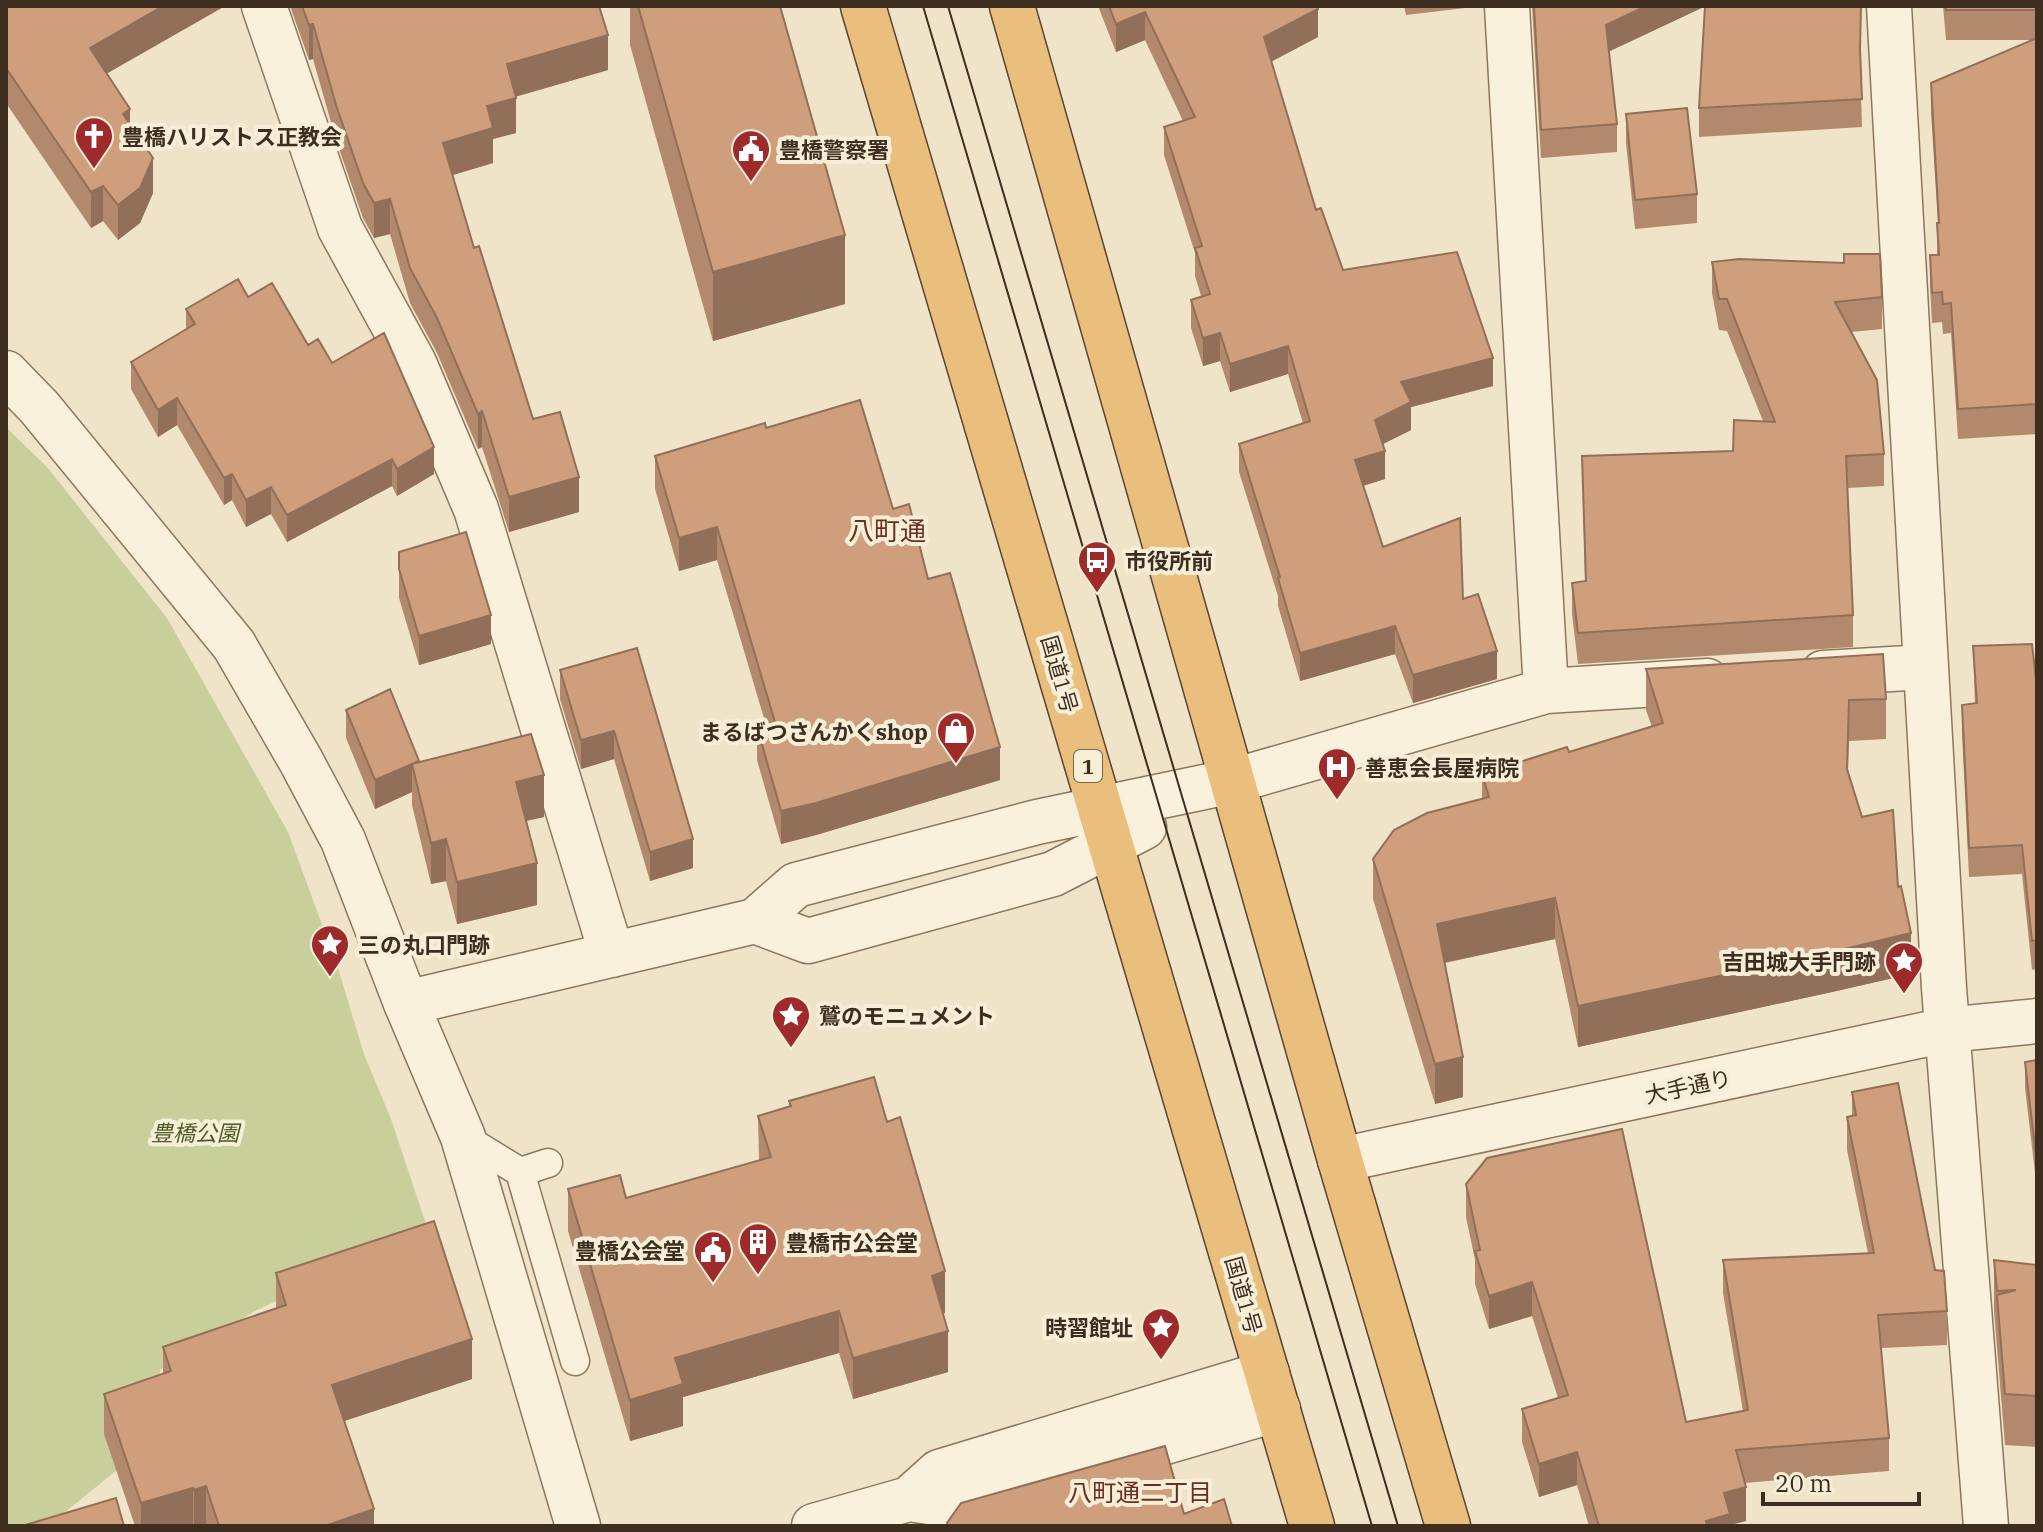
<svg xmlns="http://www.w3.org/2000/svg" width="2043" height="1532" font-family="'IBM Plex Serif','Noto Sans JP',serif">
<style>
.green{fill:#c9cf9b}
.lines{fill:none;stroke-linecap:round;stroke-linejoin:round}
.service-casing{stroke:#8d765c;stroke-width:31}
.minor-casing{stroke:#8d765c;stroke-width:47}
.tertiary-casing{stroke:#8d765c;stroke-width:47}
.trunk-casing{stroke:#5b4430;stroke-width:47}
.service{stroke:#faf1dc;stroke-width:28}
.minor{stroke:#faf1dc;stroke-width:44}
.tertiary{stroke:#faf1dc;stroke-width:44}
.trunk{stroke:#eabe7c;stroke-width:44}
.tram{stroke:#3d2e20;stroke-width:2}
.wall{fill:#b2896c}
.shaded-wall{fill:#916f58}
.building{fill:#cf9f7d;stroke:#916f58;stroke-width:2}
.labels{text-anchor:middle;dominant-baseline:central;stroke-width:8;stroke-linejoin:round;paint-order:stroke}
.shield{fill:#f7eed8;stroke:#756857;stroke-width:2}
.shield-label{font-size:20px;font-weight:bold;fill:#3d2e20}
.poi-label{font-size:22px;font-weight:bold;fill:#3d2e20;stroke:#f7eed8;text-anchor:start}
.street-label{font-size:22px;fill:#3d2e20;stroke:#f7eed8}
.park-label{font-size:22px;font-style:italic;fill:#4d5a26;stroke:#f7eed8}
.neighbourhood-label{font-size:24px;fill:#6b2e1e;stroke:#f7eed8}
.quarter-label{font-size:26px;fill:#6b2e1e;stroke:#f7eed8}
</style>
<rect width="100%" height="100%" fill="#f0e4c8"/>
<path class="green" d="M6,427L47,467L167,618L288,832L338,968L364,1054L391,1119L433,1245L363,1260L257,1310L160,1370L158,1425L122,1466L48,1526H6Z"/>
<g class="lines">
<g class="service-casing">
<path id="service" d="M463,1137L520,1172L548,1163
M520,1172L575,1361"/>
</g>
<g class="minor-casing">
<path id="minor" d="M264,6L340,228L414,363L476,509L612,955
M1507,6L1546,691
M1823,673L1925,667
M755,921L808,941L1053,874L1144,827
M406,1003L755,921L796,885L1037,822L1233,781L1546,691L1707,681
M909,1499L939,1472L1267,1373
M814,1526L909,1499L949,1505L1278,1409"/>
</g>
<g class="tertiary-casing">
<path id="tertiary" d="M1889,6L1944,988L1986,1526
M6,373L39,407L234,645L301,761L343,840L406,1003L463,1137L578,1526
M1340,1160L1946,1030L2037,1021"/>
</g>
<g class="trunk-casing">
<path id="trunk" d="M863,6L1312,1526
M1012,6L1340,1160L1448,1526"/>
</g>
<use href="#service" class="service"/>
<use href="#minor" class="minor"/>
<use href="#tertiary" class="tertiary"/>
<use href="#trunk" class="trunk"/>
<path class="tram" d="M923,6L1372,1526
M948,6L1398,1526"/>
</g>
<path class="wall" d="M6,6H225L106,74L130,124L153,193L140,223L118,240L103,221L91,228L6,103Z
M290,6H599L608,70L515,97L516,133L493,139V163L452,175L474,248L533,419L579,512L509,532L482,447L478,449L437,353L410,303L390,234L374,238L363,218L336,140L313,59L309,60Z
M630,6H780L845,304L713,341L630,45Z
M1098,6H1321L1318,8V37L1271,62L1316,210L1343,270L1493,386L1411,407V430L1383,444L1385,479L1363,486L1383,547L1463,599L1497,679L1413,703L1395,654L1300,681L1278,606V596L1239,472V444L1303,423L1288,374L1230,392L1220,361L1203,366L1191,328V300L1201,296L1195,276V253L1164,155V127L1183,121L1145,40L1116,52Z
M1404,6H1482L1406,15Z
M1532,6H1861L1860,61L1862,127L1699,137V108L1705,6L1609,51L1617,124V152L1541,158Z
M1943,6H2037V434L1958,439L1951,333L1943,334L1942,322L1932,323L1930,285V255H1937L1938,223L1931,113V83L2032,40H1946Z
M1626,114L1697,194V223L1635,229L1626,143Z
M1844,254L1882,297V329L1851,332L1884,454V486L1847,488L1853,615V647L1578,664L1572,614V583L1585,581L1582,456L1733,451L1763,421L1727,331L1719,330L1712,293V262L1844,263Z
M248,297L332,363L434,474L397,496L392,486L287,542L271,514L246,527L232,500L224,505L177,425L158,437L131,389V362L186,329V309Z
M766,428L893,509L928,579L1000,780L816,835L781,844L757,760V727L766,725L717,560L679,571L655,489V456Z
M399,552L491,644L419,665L399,598Z
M1973,646L2037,688V969L2032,970L2022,874L1969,877L1962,733V705L1975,704Z
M637,648L693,868L650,881L614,759L581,769L560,699V670Z
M1646,669L1886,699V739L1849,741L1848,771L1862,817L1898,887L1911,974L1832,992L1578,1047L1555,939L1445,963L1463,1097L1435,1104L1373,899V859L1482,799V774L1569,752L1652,727L1646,710Z
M346,710L419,762L544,817L526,821L537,905L457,924L446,881L431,884L412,805V792L375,809L346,738Z
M2037,1060V1190L2025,1088V1062Z
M1852,1092L1935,1270L1947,1311V1345L1881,1348L1889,1438V1471L1745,1483L1746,1521L1730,1525V1526H1589L1577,1485L1539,1497L1522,1442V1409L1558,1398L1532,1316L1489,1329L1475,1284V1260L1466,1217V1184L1686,1422L1743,1411L1723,1293V1260L1868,1253L1847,1150V1117L1852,1116Z
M789,1101L945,1313L943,1314L948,1372L853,1399L839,1353L683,1397V1426L630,1441L568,1231V1189L626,1198L759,1160L758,1116L789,1106Z
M1994,1260L2037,1265V1447L2005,1445L1994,1311Z
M276,1273L472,1379L344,1421L374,1526H135L104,1434V1394L163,1374V1347L276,1308Z"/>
<path class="shaded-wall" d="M163,6H225L90,83V48Z
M1646,6H1706L1606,53V25Z
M1318,9V37L1264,65V37Z
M1145,12V40L1116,52V24Z
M313,24V59L309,60V25Z
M608,35V70L507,99V64Z
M516,98V133L493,139V163L443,178V143L487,106Z
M130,109V145L123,114Z
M153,158V193L140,223L118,240V205Z
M103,186V221L91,228V192Z
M390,199V234L374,238V203Z
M845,235V304L713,341V272Z
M1220,333V361L1203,366V338Z
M1288,346V374L1230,392V364Z
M1493,358V386L1411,407V430L1375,448V420L1401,382Z
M177,398V425L158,437V410Z
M482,411V447L478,449V414Z
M434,447V474L397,496V469Z
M1385,451V479L1355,488V460Z
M392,459V486L287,542V515Z
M232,474V500L224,505V478Z
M579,477V512L509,532V497Z
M271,487V514L246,527V500Z
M717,527V560L679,571V538Z
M491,615V644L419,665V636Z
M1395,626V654L1300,681V653Z
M1497,651V679L1413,703V675Z
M614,731V759L581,769V740Z
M1000,747V780L816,835L781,844V811Z
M412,764V792L375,809V780Z
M544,775V817L516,823V782Z
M446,839V881L431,884V843Z
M693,839V868L650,881V852Z
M537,863V905L457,924V882Z
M1555,898V939L1437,964V924Z
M1911,933V974L1832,992L1578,1047V1006Z
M1463,1057V1097L1435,1104V1064Z
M945,1271V1313L932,1317V1276Z
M1532,1282V1316L1489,1329V1296Z
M839,1311V1353L683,1397V1426L630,1441V1400L675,1358Z
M948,1331V1372L853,1399V1358Z
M472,1339V1379L332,1425V1385Z
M1577,1452V1485L1539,1497V1464Z
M206,1486V1526H194V1490Z
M1746,1487V1521L1730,1525V1526H1706V1521L1724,1493Z
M193,1488V1526H141V1503Z
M374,1509V1526H325Z"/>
<path class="building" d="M6,6H163L90,48L130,109L123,114L153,158L140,188L118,205L103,186L91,192L6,68Z
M302,6H599L608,35L507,64L516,98L487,106L493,128L443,143L474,248L479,246L533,419L560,412L579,477L509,497L482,411L478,414L437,318L410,268L390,199L374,203L363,183L336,105L313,24L309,25Z
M638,6H780L845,235L713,272Z
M1109,6H1317L1318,9L1264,37L1316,210L1321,208L1343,270L1457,252L1493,358L1401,382L1411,402L1375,420L1385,451L1355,460L1383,547L1460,518L1463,599L1478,594L1497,651L1413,675L1395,626L1300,653L1278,578L1280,577L1239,444L1310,421L1288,346L1230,364L1220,333L1203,338L1191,300L1210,294L1195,248L1202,246L1164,127L1195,117L1145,12L1116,24Z
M1534,6H1646L1606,25L1617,124L1541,130Z
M1705,6H1861L1860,49L1862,99L1699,108Z
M1945,6H2037V10H1946Z
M2037,38V404L1958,409L1951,303L1943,304L1942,292L1932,293L1930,255H1939L1937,223H1939L1931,83Z
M1687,108L1697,194L1635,200L1626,114Z
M1844,254H1880L1882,297L1835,302L1877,380L1884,454L1846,456L1853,615L1578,633L1572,583L1586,581L1582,456L1733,451L1734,420L1775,422L1727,299H1719L1712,262L1739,259L1844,263Z
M238,279L248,297L272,283L308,345L318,339L332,363L384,333L434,447L397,469L392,459L287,515L271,487L246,500L232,474L224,478L177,398L158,410L131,362L195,324L186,309Z
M860,400L893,509L909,504L928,579L950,573L1000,747L816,803L781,811L757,727L775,722L717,527L679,538L655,456L765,423L766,428Z
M466,532L491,615L419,636L399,569V552Z
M2032,644L2037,688V940L2032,941L2022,845L1969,848L1962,705L1977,703L1973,646Z
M637,648L693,839L650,852L614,731L581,740L560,670Z
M1883,654L1886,699L1849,700L1847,769L1862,817L1893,810L1898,887L1901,886L1911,933L1832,952L1578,1006L1555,898L1437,924L1463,1057L1435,1064L1373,859L1394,830L1427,813L1489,797L1482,774L1567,747L1569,752L1663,723L1646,669Z
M390,689L419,761L375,780L346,710Z
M531,734L544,775L516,782L537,863L457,882L446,839L431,843L412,764Z
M2037,1060V1164L2025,1062Z
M874,1077L887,1122L900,1117L945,1271L932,1276L948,1331L853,1358L839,1311L675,1358L683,1384L630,1400L568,1189L620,1175L626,1198L771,1157L758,1116L791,1106L789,1101Z
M1898,1083L1935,1270L1944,1271L1947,1311L1878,1315L1889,1438L1736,1450L1746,1487L1724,1493L1730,1514L1706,1521L1707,1526H1599L1577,1452L1539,1464L1522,1409L1568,1395L1532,1282L1489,1296L1475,1251L1480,1250L1466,1184L1487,1158L1622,1129L1686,1422L1748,1410L1723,1260L1874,1253L1847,1117L1856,1115L1852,1092Z
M434,1221L472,1339L332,1385L374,1509L325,1526H219L206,1486L194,1490L193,1488L141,1503L104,1394L171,1371L163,1347L286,1305L276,1273Z
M1994,1260L2037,1265V1396L2005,1394L1997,1295L2016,1290L1997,1291Z
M1165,1446L1184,1514L1224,1499L1232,1526H948L947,1523L961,1503Z
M116,1498L124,1526H22Z"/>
<defs>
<g id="church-pin" transform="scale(2)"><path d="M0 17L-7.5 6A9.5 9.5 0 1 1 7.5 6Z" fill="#9e2a2b" stroke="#f7eed8"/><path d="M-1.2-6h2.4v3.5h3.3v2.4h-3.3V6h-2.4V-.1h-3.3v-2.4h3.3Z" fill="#fff"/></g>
<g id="civic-pin" transform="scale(2)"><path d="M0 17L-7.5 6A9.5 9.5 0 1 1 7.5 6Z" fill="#9e2a2b" stroke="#f7eed8"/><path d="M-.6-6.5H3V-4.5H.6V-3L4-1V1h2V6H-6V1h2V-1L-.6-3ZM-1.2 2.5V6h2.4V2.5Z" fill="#fff"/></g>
<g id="bus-pin" transform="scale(2)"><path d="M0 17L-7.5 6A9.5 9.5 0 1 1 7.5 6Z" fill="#9e2a2b" stroke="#f7eed8"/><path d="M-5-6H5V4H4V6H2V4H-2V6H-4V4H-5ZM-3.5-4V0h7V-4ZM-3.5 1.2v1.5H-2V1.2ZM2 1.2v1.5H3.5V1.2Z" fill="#fff"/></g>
<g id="shop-pin" transform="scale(2)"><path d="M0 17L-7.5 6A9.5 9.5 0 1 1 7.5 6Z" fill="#9e2a2b" stroke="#f7eed8"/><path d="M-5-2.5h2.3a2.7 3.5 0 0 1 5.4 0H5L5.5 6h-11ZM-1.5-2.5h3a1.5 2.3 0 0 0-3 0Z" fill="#fff"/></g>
<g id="hospital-pin" transform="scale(2)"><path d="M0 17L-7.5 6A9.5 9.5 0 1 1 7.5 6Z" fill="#9e2a2b" stroke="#f7eed8"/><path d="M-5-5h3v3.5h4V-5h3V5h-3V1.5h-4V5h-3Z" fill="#fff"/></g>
<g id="sight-pin" transform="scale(2)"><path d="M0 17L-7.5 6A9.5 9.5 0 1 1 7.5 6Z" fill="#9e2a2b" stroke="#f7eed8"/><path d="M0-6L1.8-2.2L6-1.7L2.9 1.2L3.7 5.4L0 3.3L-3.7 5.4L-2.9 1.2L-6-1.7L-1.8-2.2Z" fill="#fff"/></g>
<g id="building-pin" transform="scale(2)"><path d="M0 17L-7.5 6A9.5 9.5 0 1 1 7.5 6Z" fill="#9e2a2b" stroke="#f7eed8"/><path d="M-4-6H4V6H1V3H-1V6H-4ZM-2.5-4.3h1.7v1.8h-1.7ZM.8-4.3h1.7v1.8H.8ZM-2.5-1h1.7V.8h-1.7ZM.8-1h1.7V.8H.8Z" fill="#fff"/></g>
</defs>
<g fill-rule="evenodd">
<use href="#church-pin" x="94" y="136"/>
<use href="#civic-pin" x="751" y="149"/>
<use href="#bus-pin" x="1097" y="560"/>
<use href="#shop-pin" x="956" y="731"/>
<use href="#hospital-pin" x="1337" y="767"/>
<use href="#sight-pin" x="330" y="944"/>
<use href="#sight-pin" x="1904" y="961"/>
<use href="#sight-pin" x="791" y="1015"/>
<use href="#building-pin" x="758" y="1242"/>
<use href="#civic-pin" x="713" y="1250"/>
<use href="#sight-pin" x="1161" y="1327"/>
</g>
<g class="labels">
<rect class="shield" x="1074" y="750" width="28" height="32" rx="6"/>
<g class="shield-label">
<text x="1088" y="766">1</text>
</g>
<g class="poi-label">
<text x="122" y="136">豊橋ハリストス正教会</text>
<text x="779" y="149">豊橋警察署</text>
<text x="1125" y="560">市役所前</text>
<text x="928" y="731" text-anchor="end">まるばつさんかくshop</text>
<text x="1365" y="767">善恵会長屋病院</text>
<text x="358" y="944">三の丸口門跡</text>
<text x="1876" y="961" text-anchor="end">吉田城大手門跡</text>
<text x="819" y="1015">鷲のモニュメント</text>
<text x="786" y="1242">豊橋市公会堂</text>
<text x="685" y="1250" text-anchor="end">豊橋公会堂</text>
<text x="1133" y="1327" text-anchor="end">時習館址</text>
</g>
<g class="street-label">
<text transform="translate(1060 674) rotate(74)">国道1号</text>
<text transform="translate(1688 1086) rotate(-12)">大手通り</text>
<text transform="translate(1244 1295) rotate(74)">国道1号</text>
</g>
<g class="park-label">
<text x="195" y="1132">豊橋公園</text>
</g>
<g class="neighbourhood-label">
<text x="1140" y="1492">八町通二丁目</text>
</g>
<g class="quarter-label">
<text x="887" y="530">八町通</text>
</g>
</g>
<rect width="2043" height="1532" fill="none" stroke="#3d2e20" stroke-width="16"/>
<path d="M1763 1492v12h156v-12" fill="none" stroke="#3d2e20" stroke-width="4"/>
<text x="1775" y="1492" font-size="24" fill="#3d2e20" stroke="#f7eed8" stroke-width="6" paint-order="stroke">20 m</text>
</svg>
